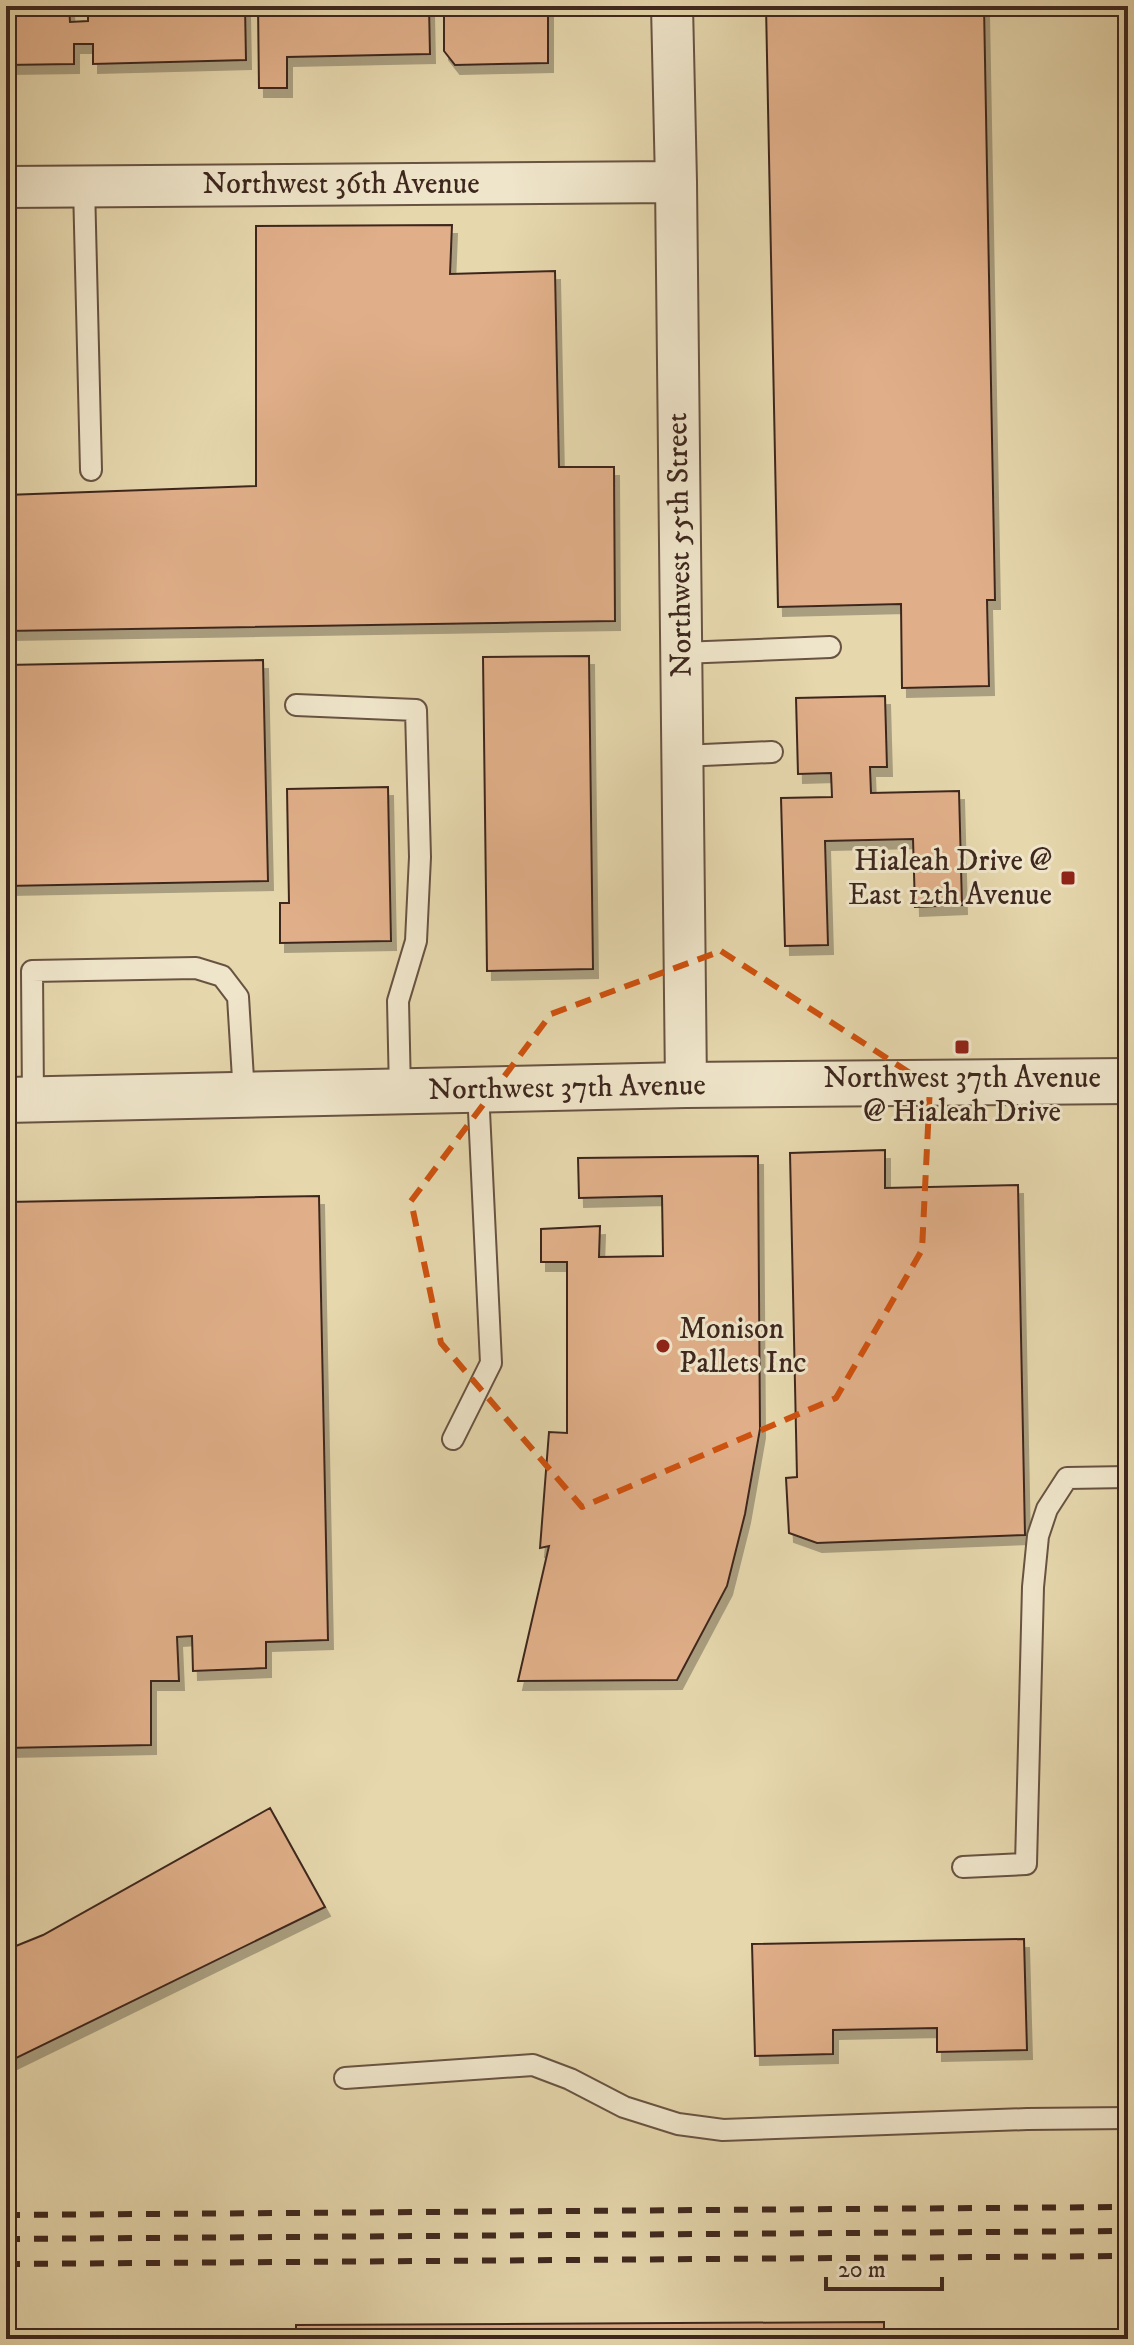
<svg xmlns="http://www.w3.org/2000/svg" width="1134" height="2345" font-family="'IM FELL DW Pica',serif">
<style>
.building{fill:#e0af89;stroke:#3e271e;stroke-width:2;filter:url(#shadow)}
.lines{fill:none;stroke-linecap:round;stroke-linejoin:round}
.service-casing{stroke:#685342;stroke-width:24}
.minor-casing{stroke:#685342;stroke-width:44}
.tertiary-casing{stroke:#685342;stroke-width:48}
.service{stroke:#efe5ca;stroke-width:20}
.minor{stroke:#efe5ca;stroke-width:40}
.tertiary{stroke:#efe5ca;stroke-width:44}
.rail{stroke:#3e271e;stroke-width:6;stroke-dasharray:14 14;stroke-linecap:butt}
.marked{fill:none;stroke:#ce520f;stroke-width:6;stroke-dasharray:16 10;stroke-linejoin:round}
.poi-dot{fill:#8f2418;stroke:#efe5ca;stroke-width:3}
.labels{text-anchor:middle;dominant-baseline:central;stroke-width:6;stroke-linejoin:round;paint-order:stroke}
.street-label{font-size:30px;fill:#3e271e;stroke:#efe5ca}
.poi-label{font-size:30px;fill:#3e271e;stroke:#efe5ca;text-anchor:end}
</style>
<defs>
<filter id="shadow"><feDropShadow dx="5" dy="9" stdDeviation="0" flood-color="#0004"/></filter>
</defs>
<rect width="100%" height="100%" fill="#e6d7ad"/>
<filter id="stains"><feTurbulence type="fractalNoise" baseFrequency=".0025" numOctaves="4"/><feColorMatrix values="0 0 0 0 .2 0 0 0 0 .09 0 0 0 0 .02 0 0 0 .5 -.17"/></filter>
<radialGradient id="worn" r=".72"><stop offset=".6" stop-color="#630" stop-opacity="0"/><stop offset="1" stop-color="#630" stop-opacity=".3"/></radialGradient>
<path class="building" d="M6,6H69L70,22L88,21V6H245L246,60L93,64V44H74V64L6,65Z
M258,6H429L430,54L287,57V88H259Z
M444,6H548V63L455,65L444,51Z
M766,6H984L995,600H987L989,686L902,688L901,604L778,607Z
M452,225L450,274L555,271L559,467H614L615,621L6,631V495L256,486V226Z
M589,656L593,969L487,971L483,657Z
M263,660L268,881L6,886V665Z
M885,696L887,767H870L871,793L959,791L962,905L915,907L913,839L825,841L828,945L785,946L781,798L832,797L831,773L798,774L796,698Z
M388,787L391,941L280,943V903H289L287,789Z
M885,1150V1188L1018,1185L1025,1535L817,1543L789,1533L786,1478L797,1477L790,1153Z
M758,1156L760,1429L745,1514L727,1586L677,1680L518,1681L549,1546L540,1548L549,1432L567,1433V1262H541V1229L600,1226L599,1257L663,1256L662,1196L579,1198L578,1158Z
M319,1196L328,1640L266,1642V1668L193,1671L192,1636L177,1637L179,1681H151V1745L6,1748V1546H16L8,1202Z
M270,1808L325,1907L6,2063V1950L43,1935Z
M1024,1939L1027,2050L937,2052V2028L833,2030V2054L755,2056L752,1944Z
M884,2322V2339H296V2325Z"/>
<g class="lines">
<g class="service-casing">
<path id="service" d="M84,186L91,470
M681,653L830,647
M296,705L416,710L420,857L416,941L398,1001L400,1091
M682,756L772,752
M33,1099L32,971L196,968L222,976L238,997L244,1095
M453,1439L491,1363L478,1090
M963,1867L1026,1864L1033,1587L1038,1536L1047,1509L1067,1478L1128,1477
M345,2078L533,2065L570,2079L624,2107L678,2124L723,2130L1027,2119L1128,2118"/>
</g>
<g class="minor-casing">
<path id="minor" d="M672,6L676,182L686,1085
M6,187L676,182"/>
</g>
<g class="tertiary-casing">
<path id="tertiary" d="M6,1100L686,1085L1128,1081"/>
</g>
<use href="#service" class="service"/>
<use href="#minor" class="minor"/>
<use href="#tertiary" class="tertiary"/>
<path class="rail" d="M6,2215L1128,2207
M6,2239L1128,2231
M6,2264L1128,2256"/>
</g>
<path class="marked" d="M721,951L930,1086L922,1250L836,1398L582,1507L441,1343L411,1201L551,1014Z"/>
<g class="poi-dot">
<rect x="1060" y="870" width="16" height="16" rx="4"/>
<rect x="954" y="1039" width="16" height="16" rx="4"/>
<circle cx="663" cy="1346" r="8"/>
</g>
<g class="labels">
<g class="street-label">
<text x="341" y="184">Northwest 36th Avenue</text>
<text transform="translate(680 545) rotate(-91)">Northwest 55th Street</text>
<text transform="translate(567 1088) rotate(-1)">Northwest 37th Avenue</text>
</g>
<g class="poi-label">
<text x="1052" y="861">Hialeah Drive @<tspan x="1052" dy="34">East 12th Avenue</tspan></text>
<text x="962" y="1078" text-anchor="middle">Northwest 37th Avenue<tspan x="962" dy="34">@ Hialeah Drive</tspan></text>
<text x="679" y="1329" text-anchor="start">Monison<tspan x="679" dy="34">Pallets Inc</tspan></text>
</g>
</g>
<rect width="1134" height="2345" fill="none" stroke="#e6d7ad" stroke-width="32"/>
<rect x="8" y="8" width="1118" height="2329" fill="none" stroke="#3e271e" stroke-width="4"/>
<rect x="16" y="16" width="1102" height="2313" fill="none" stroke="#3e271e" stroke-width="2"/>
<path d="M826 2277v12h116v-12" fill="none" stroke="#3e271e" stroke-width="4"/>
<text x="838" y="2277" font-size="24" fill="#3e271e" stroke="#efe5ca" stroke-width="6" paint-order="stroke">20 m</text>
<rect width="100%" height="100%" filter="url(#stains)"/>
<rect width="100%" height="100%" fill="url(#worn)"/>
</svg>
